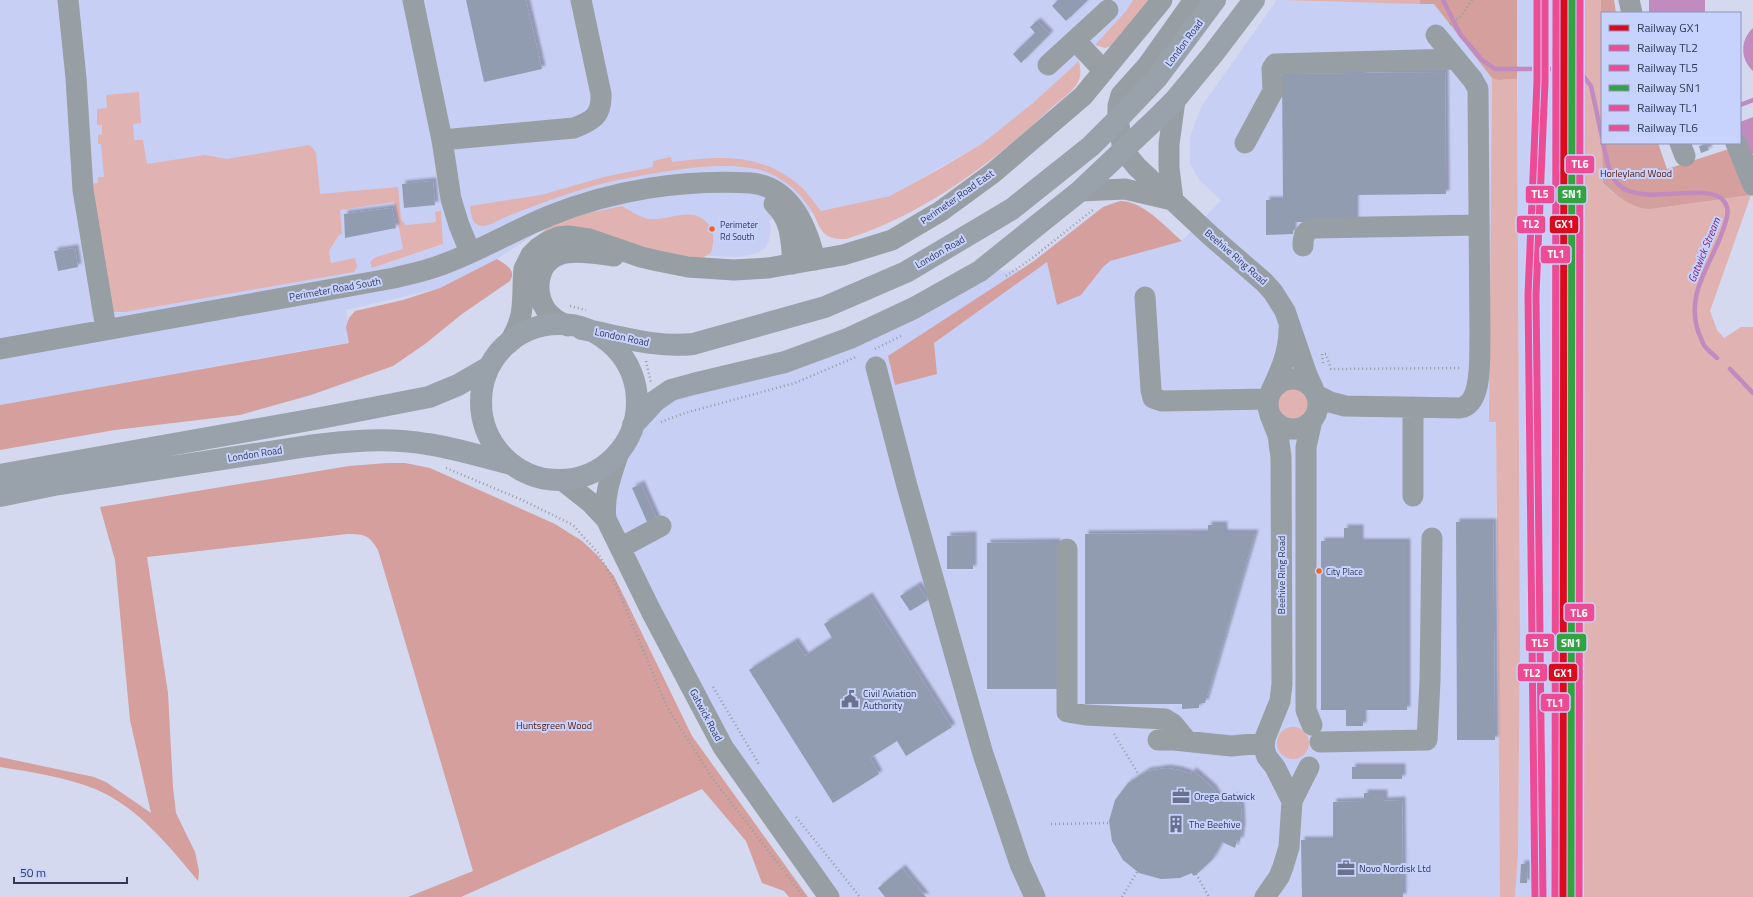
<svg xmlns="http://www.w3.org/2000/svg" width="1753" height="897" font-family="'Titillium Web',sans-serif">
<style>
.built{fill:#c7cff4;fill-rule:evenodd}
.green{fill:#e0b2b1}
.forest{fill:#d49f9c}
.water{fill:#c28bc0}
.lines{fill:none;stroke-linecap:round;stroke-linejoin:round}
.stream{stroke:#c28bc0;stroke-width:4.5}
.building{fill:#919cb1;filter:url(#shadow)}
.path{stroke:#969da4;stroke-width:2.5;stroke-dasharray:1 3;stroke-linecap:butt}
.minor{stroke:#979ea4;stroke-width:21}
.major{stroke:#99a2aa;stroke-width:22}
.rail-1-casing{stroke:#c7d2fd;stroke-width:10}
.rail-2-casing{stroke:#c7d2fd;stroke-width:10}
.rail-3-casing{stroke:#c7d2fd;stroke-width:10}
.rail-4-casing{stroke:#c7d2fd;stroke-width:10}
.rail-5-casing{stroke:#c7d2fd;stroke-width:10}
.rail-6-casing{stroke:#c7d2fd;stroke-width:10}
.rail-1{stroke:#dc0a1e;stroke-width:7}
.rail-2{stroke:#ee4b95;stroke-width:7}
.rail-3{stroke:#ee4b95;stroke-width:7}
.rail-4{stroke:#33a243;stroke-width:7}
.rail-5{stroke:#ee4b95;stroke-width:7}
.rail-6{stroke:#ee4b95;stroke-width:7}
.bus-dot{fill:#f26522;stroke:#c7d2fd;stroke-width:1.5}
.labels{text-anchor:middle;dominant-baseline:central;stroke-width:4;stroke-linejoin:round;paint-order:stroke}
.bus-label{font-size:9px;fill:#323956;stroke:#c7d2fd;text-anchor:start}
.street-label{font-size:10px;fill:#323956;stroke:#c7d2fd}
.park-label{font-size:10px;fill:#59190a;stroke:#c7d2fd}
.poi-label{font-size:10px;fill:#323956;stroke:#c7d2fd;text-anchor:start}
.water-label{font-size:11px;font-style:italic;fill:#7f1c71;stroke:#c7d2fd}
.line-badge{stroke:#c7d2fd;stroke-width:1.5}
.badge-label{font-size:11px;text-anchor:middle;font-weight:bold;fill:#fff}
</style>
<defs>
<filter id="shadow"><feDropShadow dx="3.5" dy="-3.5" stdDeviation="1" flood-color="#0004"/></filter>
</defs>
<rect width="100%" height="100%" fill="#d4d9f0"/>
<path class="built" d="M0,0H1133L1126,11L1088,53L1033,103L983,143L890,196L813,213L769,220L771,228L769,241L765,248L757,253L741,257L707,256L711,253L713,246V236L563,222L537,233L497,259L440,288L346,310L351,342L0,405ZM398,193L401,219L406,225L436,222L435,212H441L443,241L442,245L372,268L376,257L403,249L394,202L339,210L342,234L339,235L329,251L331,263L355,259L352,272L117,313L335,200Z
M1277,0L1434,4L1498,80L1496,519L1500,897H829L759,799L605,512L624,444L633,425L655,401L785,362L980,271L1022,270L1103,207L1113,203L1127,201L1136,205L1182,241L1221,200L1200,181L1190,163V137L1201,107Z
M1517,0H1571V897H1515L1518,853L1520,641Z"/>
<path class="green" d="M1133,0H1149L1111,46L1105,48L1095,45L1126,11Z
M1280,0H1420V4Z
M1571,0H1601L1603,183L1613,193L1651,209L1751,195L1710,311L1717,330L1724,338L1741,327H1753V897H1571L1570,81Z
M1079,61C1080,68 1082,75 1078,82C1073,92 1056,103 1048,111C991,164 921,216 846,239C839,239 831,239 825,234C819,229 817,220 813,213C803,196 788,181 769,173C732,158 668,171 629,178C587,185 547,201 508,216C502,218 487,227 483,226C472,225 471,216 470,206L541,195L604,177L653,167V161L671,157L672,162C718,156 760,152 799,185C807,192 814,202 821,211L890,196L943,167L983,143L1033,103Z
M1492,78L1498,80L1517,79L1520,641L1518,853L1515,897H1500L1496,422H1489Z
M139,92L141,123L133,124L134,140H143L147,164L205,155L227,159L309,145L313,148L316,153L320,194L398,187L401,219L406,225L436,222L435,212L441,211L443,244L372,268L370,262L376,257L403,249L394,202L340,210L342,234L339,235L329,251L331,263L355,258L357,267L354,272L125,312H113L90,184L98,183V177H104L101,144H98V135L102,134V125H97V109L107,108L106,95Z
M622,206C631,211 640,218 650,219C670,221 693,205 708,224C715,232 714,244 711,253L702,258L534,239L551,225L580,215Z
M1276 403a16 16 0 1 1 32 0a16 16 0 1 1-32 0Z
M1277 743a16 16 0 1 1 32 0a16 16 0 1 1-32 0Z"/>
<path class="forest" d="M1420,0H1517V79L1498,80L1492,78L1434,4H1420Z
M1601,0H1614L1616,13H1602V107Z
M1602,143H1658L1667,169L1732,148L1751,195L1651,209C1633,209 1615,195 1603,183Z
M1120,201C1144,201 1165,227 1182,241L1110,261L1103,267L1081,295L1057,305L1047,262L934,343L937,374L895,385L888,356L1034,261L1103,207Z
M497,259C505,264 517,270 510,281L462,314L425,344L393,366L311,395L240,415L115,430L0,450V405L349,343L346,327L349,318L355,311L403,300L440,288Z
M387,463H405L430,468L555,524L582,541L597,555L614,576L692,736L808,897H789L784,891L762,883L746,841L702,789L461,897H408L473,871L378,550C369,535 365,534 347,534L147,557L168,693L173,787L176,813L195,852L199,871L198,881C170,847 137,806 95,789C65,777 31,772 0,767V757L94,777L106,782L151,813L130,720L115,560L100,507L349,466Z"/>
<path class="water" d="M1649,0H1705V13H1649Z
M1753,28V71C1740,59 1740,40 1753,28Z
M1753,117V154L1747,156L1740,135V122Z"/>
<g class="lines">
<path class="stream" d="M1443,0L1460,34L1482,60L1495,69H1568L1581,73L1591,86L1602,137
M1740,105L1753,100
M1603,143C1606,156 1609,176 1619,185C1646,210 1717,175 1727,207C1729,213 1726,221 1724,227C1712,265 1684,292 1699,334C1701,337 1702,342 1704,345C1707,350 1713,354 1717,358
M1730,369L1753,393"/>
</g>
<path class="building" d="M466,0H526L542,69L484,82Z
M1058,0H1087V1L1066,21L1052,6Z
M1037,21L1050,34L1021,63L1013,54L1035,33L1030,27Z
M1445,72L1446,194L1355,195V222H1293V234L1266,235V200H1283L1282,74Z
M1707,144L1709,150L1701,153L1699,146Z
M433,181L435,205L404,208L402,184Z
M392,208L396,228L345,238L344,214Z
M75,248L78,267L58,271L54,251Z
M641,484L657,520L648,524L632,488Z
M1456,522H1493L1495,740H1457Z
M1208,525H1224V533H1255L1205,703H1199V708L1182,709V704H1085V534L1208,533Z
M1344,528H1360V542H1407V710H1363V726H1346V710H1321V541H1344Z
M973,535V569H947V536Z
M1057,542L1058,689H987V543Z
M918,585L928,600L910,611L900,596Z
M869,596L952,727L906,756L897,741L870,758L879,774L833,803L749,670L795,641L805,656L832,638L824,624Z
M1352,767H1402V779H1352Z
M1167,768L1179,770L1191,774L1192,771L1196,773L1213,788L1221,802L1235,796L1238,805L1240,804L1241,808L1242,826L1240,841L1237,840L1235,848L1222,842L1212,860L1198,873L1193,876L1192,873L1180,878L1161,879L1139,873L1123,860L1112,841L1109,821L1115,800L1128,783L1147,771Z
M1364,793H1384V801L1402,800L1403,897H1302L1301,840H1333V802L1364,801Z
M1521,864H1528L1527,883H1520Z
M902,868L926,897H885L878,888Z"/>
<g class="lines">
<path class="path" d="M1450,24L1461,16L1472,0
M1006,276L1031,259L1094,209
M570,306L586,310
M875,349L901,336
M646,361L651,383
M1323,363L1322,354H1326L1331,369L1462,368
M661,422L685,413L795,383L856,357
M446,468L520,499L573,525L598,553L615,583L667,707L713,779L804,897
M713,687L760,766
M1114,734L1139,775
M796,817L860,897
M1051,824L1109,823
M1196,874L1209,897
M1122,897L1137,872"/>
<path class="minor" d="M68,0L76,78L83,190L106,329
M413,0L442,140L451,199L459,225L470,252
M1194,0L1147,66L1121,95L1118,106V119L1123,150L1137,167L1212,237L1264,282L1273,292L1285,311L1307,375L1313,388
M1629,0L1632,13
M1075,40L1104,71
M1048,65L1108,10
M442,140L574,128C592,121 602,116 601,94L581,0
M1245,143L1273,91L1272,69L1275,64L1455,59
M1680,143L1685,156
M1736,143L1746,168
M1753,165L1746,168L1753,185
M1080,191L1125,189L1172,200
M1173,200L1169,168V144L1175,100
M774,204C792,220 791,242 793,264
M1303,246C1303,237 1304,231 1314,228L1479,225
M1145,297L1151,390L1153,398L1162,401L1268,399
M568,326C559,322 552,318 546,310C534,292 537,263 559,255C573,249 599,254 614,256
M509,343C527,314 521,301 524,269L531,255L538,248L547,242L558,237L568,236L589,239L641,257L658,261L688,267L734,270L768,268L843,255L892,240L941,211L993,173L1083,96L1162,0
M0,349L394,278C410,274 426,271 441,265C478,252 512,231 549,216C612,190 684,179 751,183C791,187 807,226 815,260
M876,367L907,486L983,754L1020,864L1035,897
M1268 404a25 25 0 1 1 50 0a25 25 0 1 1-50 0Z
M1271,391C1281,370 1289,352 1289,329
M1316,395L1330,402L1345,406L1460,408C1484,404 1479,355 1480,337L1478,89L1473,80L1436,35
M1413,407V496
M1270,415L1278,435L1281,457L1282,684L1280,701L1265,738L1264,748L1267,757L1275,767L1292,801
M562,480L591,503L606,519L651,611L723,747L829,897
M606,519C603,496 612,473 619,452
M620,548L661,526
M1067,549V712L1086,715L1165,719L1173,724L1187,741
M1312,725L1306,710V447L1312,420
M1158,740H1174L1231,746L1264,743
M1320,742L1427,740L1430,681L1432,538
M1265,897L1279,877L1283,867L1289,847L1292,801L1309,767"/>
<path class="major" d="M481 402a78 78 0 1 1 156 0a78 78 0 1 1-156 0Z
M582,329C619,336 655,348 693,344L825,307L906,272L1012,209L1091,146L1118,119L1157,78L1215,0
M633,425L655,401L671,390L693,384L785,362L850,338L914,308L980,271L1080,191L1156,119L1175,100L1213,54L1254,0
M0,475L326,417L429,397L458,385L489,367
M0,496L54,485L308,446C347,441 388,437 427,444C455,448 483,457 511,464"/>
<g class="rail-1-casing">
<path id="rail-1" d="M1563,897L1564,0"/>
</g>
<g class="rail-2-casing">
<path id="rail-2" d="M1535,897L1528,295L1537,82V0"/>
</g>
<g class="rail-3-casing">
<path id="rail-3" d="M1543,897L1536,295L1545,82V0"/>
</g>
<g class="rail-4-casing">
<path id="rail-4" d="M1571,897L1572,0"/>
</g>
<g class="rail-5-casing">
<path id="rail-5" d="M1555,897L1556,0"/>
</g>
<g class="rail-6-casing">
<path id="rail-6" d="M1579,897L1580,0"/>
</g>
<use href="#rail-1" class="rail-1"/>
<use href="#rail-2" class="rail-2"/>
<use href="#rail-3" class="rail-3"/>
<use href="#rail-4" class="rail-4"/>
<use href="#rail-5" class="rail-5"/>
<use href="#rail-6" class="rail-6"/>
</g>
<defs>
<g id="civic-bare" transform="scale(1.38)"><path d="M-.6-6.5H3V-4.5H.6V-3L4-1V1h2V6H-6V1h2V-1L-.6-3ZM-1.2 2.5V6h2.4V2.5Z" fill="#6b718c" stroke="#c7d2fd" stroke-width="2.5" paint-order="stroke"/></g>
<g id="office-bare" transform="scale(1.38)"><path d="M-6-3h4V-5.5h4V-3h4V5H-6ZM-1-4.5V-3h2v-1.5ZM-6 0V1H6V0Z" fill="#6b718c" stroke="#c7d2fd" stroke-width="2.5" paint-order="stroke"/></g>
<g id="building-bare" transform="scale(1.38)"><path d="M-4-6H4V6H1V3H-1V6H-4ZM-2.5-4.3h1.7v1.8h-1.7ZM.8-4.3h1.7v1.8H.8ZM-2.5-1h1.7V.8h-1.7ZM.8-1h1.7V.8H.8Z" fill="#6b718c" stroke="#c7d2fd" stroke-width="2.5" paint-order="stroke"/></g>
</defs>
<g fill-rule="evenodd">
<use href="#civic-bare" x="850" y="699"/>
<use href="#office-bare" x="1181" y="796"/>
<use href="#building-bare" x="1176" y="824"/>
<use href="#office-bare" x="1346" y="868"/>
</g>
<g class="bus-dot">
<circle cx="712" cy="229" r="3.5"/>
<circle cx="1319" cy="571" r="3.5"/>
</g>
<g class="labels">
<g class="bus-label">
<text x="720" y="224">Perimeter<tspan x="720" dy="12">Rd South</tspan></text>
<text x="1326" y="571">City Place</text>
</g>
<g class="street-label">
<text transform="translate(1184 43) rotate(-53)">London Road</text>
<text transform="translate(957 197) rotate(-35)">Perimeter Road East</text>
<text transform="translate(940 252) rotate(-30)">London Road</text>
<text transform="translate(1236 257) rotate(41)">Beehive Ring Road</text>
<text transform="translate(335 289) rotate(-10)">Perimeter Road South</text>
<text transform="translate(622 337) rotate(12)">London Road</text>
<text transform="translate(255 454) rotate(-9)">London Road</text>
<text transform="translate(1281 575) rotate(-90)">Beehive Ring Road</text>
<text transform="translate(706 715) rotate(62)">Gatwick Road</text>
</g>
<g class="park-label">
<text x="1636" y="173">Horleyland Wood</text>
<text x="554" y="725">Huntsgreen Wood</text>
</g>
<g class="poi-label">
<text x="863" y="693">Civil Aviation<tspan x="863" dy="12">Authority</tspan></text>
<text x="1194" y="796">Orega Gatwick</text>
<text x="1189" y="824">The Beehive</text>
<text x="1359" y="868">Novo Nordisk Ltd</text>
</g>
<g class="water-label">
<text transform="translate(1704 250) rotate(-68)">Gatwick Stream</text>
</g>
</g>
<g class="line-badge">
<rect x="1565" y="155" width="30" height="19" rx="4" fill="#ee4b95"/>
<rect x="1525" y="185" width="30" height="19" rx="4" fill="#ee4b95"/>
<rect x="1557" y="185" width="30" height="19" rx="4" fill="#33a243"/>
<rect x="1516" y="215" width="30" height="19" rx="4" fill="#ee4b95"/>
<rect x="1549" y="215" width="30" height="19" rx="4" fill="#dc0a1e"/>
<rect x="1540" y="245" width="31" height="19" rx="4" fill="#ee4b95"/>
<rect x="1564" y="603" width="31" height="19" rx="4" fill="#ee4b95"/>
<rect x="1525" y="633" width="30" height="19" rx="4" fill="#ee4b95"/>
<rect x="1556" y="633" width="31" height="19" rx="4" fill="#33a243"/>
<rect x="1517" y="663" width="31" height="19" rx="4" fill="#ee4b95"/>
<rect x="1548" y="663" width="30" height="19" rx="4" fill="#dc0a1e"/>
<rect x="1540" y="693" width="30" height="19" rx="4" fill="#ee4b95"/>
</g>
<g class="badge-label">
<text x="1580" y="168">TL6</text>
<text x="1540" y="198">TL5</text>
<text x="1572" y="198">SN1</text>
<text x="1531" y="228">TL2</text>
<text x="1564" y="228">GX1</text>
<text x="1556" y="258">TL1</text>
<text x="1579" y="617">TL6</text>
<text x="1540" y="647">TL5</text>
<text x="1571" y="647">SN1</text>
<text x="1532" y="677">TL2</text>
<text x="1563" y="677">GX1</text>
<text x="1555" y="707">TL1</text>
</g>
<rect x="1601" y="12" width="140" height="132" fill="#c7d2fd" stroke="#8b95ba"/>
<rect x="1609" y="25" width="20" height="6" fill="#dc0a1e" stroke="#8b95ba"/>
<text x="1637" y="32" font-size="12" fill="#323956">Railway GX1</text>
<rect x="1609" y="45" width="20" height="6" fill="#ee4b95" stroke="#8b95ba"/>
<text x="1637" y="52" font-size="12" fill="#323956">Railway TL2</text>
<rect x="1609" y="65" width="20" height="6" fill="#ee4b95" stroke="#8b95ba"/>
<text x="1637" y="72" font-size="12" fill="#323956">Railway TL5</text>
<rect x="1609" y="85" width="20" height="6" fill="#33a243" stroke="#8b95ba"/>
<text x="1637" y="92" font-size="12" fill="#323956">Railway SN1</text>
<rect x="1609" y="105" width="20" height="6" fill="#ee4b95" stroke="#8b95ba"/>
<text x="1637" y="112" font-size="12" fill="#323956">Railway TL1</text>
<rect x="1609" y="125" width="20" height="6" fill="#ee4b95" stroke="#8b95ba"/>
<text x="1637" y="132" font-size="12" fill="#323956">Railway TL6</text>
<path d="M14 877v6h113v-6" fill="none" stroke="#323956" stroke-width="2"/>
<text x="20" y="877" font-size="12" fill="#323956" stroke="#c7d2fd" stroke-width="3" paint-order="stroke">50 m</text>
</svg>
